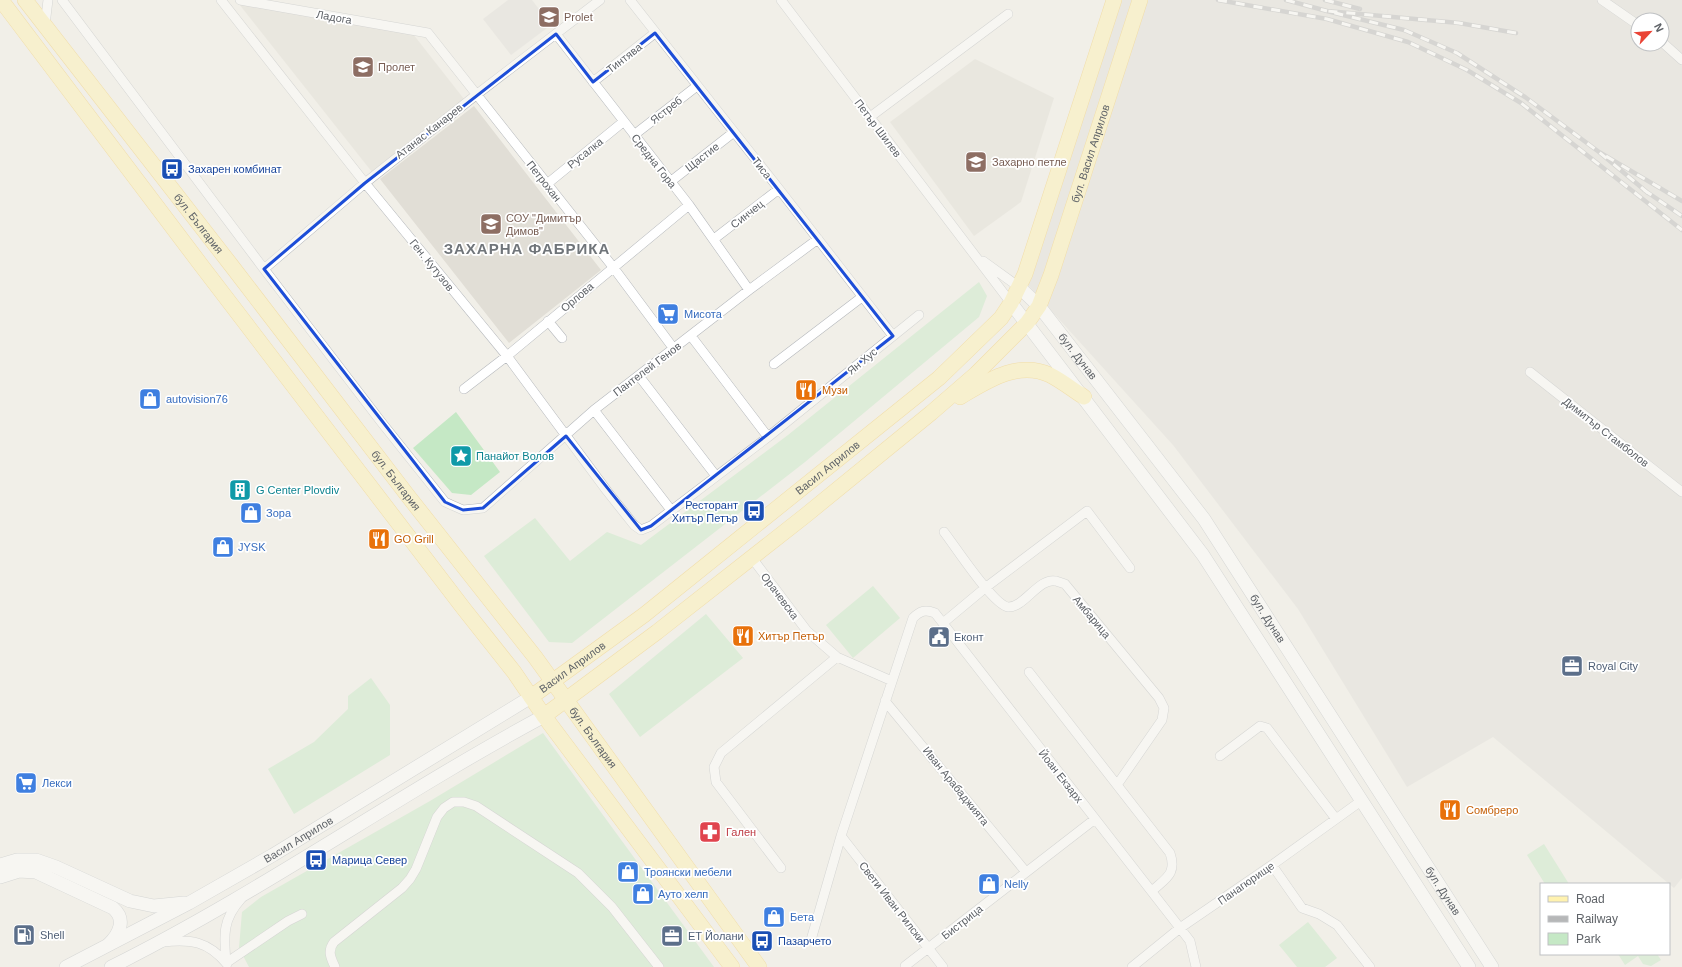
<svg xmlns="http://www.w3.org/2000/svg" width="1682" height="967" font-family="Arial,sans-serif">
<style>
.industrial{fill:#e0deda;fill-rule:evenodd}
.education{fill:#e1ded6}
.green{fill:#c5e8c5}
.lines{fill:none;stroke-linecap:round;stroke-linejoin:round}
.street-casing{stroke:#b5b8bc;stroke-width:10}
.secondary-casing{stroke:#b6babf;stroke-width:14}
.primary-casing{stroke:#f2c960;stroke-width:16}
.street{stroke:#fff;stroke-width:9}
.secondary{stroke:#fff;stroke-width:13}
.primary{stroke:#fff2af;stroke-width:15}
.rail-casing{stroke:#b6b7b8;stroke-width:4.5}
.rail{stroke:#fff;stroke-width:3;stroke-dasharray:9;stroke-linecap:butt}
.marked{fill:none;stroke:#1d4ed8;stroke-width:3;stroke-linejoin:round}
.labels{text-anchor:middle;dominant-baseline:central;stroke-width:3.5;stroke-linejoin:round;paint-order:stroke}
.street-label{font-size:11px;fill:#5f6368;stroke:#fff}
.education-label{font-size:11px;fill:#785e54;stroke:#fff;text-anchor:start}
.transit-label{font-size:11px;fill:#164399;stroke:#fff;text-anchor:start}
.shop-label{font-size:11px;fill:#366cbe;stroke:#fff;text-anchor:start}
.food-label{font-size:11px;fill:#c56008;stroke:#fff;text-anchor:start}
.culture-label{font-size:11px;fill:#0d838f;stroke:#fff;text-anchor:start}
.service-label{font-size:11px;fill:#4e5e75;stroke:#fff;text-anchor:start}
.health-label{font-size:11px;fill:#be3a42;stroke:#fff;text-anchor:start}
.district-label{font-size:15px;font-weight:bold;letter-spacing:1px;fill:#70757a;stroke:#fff}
</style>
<rect width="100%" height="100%" fill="#f1efe8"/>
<path class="industrial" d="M508,0H532L551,25L511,55L483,19Z
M1109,0H1682V878L1674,888L1493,737L1407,787L1298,609L1173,445L1019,275ZM1638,20H1662V44H1638Z"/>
<path class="education" d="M239,4L413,34L464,99L372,172Z
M975,59L1054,98L1021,202L974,236L890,122Z
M474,106L601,270L509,343L380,179Z"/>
<path class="green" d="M979,282L987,296L979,317L805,462L572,643L549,642L484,556L535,518L570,561L607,532L641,545L788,435Z
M456,412L500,472L471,495L452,493L413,448Z
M873,586L900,618L853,658L826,625Z
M706,614L743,658L640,737L609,694Z
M371,678L390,705V755L294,814L268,769L314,742L348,709V696Z
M543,733L714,967H249L239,948L242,912L261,897L430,801Z
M1544,844L1569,884H1545L1527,855Z
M1308,922L1337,958L1325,967H1297L1279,945Z
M1618,954H1657L1661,960L1651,966L1643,964L1638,956L1625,965Z"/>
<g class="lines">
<g class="street-casing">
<path id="street" d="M62,0L264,269L382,423L445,502L463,510L483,508L594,410L749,290L818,239
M221,0L365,183L507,356L607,491L634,525L641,530L651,526L768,437L919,315
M240,0L428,33L613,267L674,349
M630,0L779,189L893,336
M781,0L1011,303
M1602,0L1638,25
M45,25L48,0
M556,34L689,205L749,290
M1662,42L1682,60
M593,82L655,33
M870,117L1008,14
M634,135L697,86
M670,182L734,132
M547,184L623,122
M714,239L779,189
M983,261L1019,287
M264,269L365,183L476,95L600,0
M548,321L562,338
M691,336L768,437
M774,364L862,297
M1530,372L1682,492
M639,376L716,476
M464,389L507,356L689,205
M594,410L671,510
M944,532C955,546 993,605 1008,607C1024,608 1039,577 1056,581C1059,582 1062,583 1065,584L1159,698L1164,708L1162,720L1117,785
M752,558L807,631L837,657L892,681
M943,623L985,588L1087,511L1130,568
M1029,672L1170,853C1177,874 1166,878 1152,891
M885,701L1026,872
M1220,756L1260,726L1267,728L1336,819
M841,836L943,967
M1272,865L1302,908L1319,914L1337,925L1370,967
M781,868L716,782L714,767L721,753L837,657
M811,940L841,836L913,618C920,611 925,609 935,613L1180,928L1190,941L1196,967
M163,942C191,939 208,941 227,964
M226,963L288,921L302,914
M226,963C224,936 222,920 241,899
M905,966L1095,819
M335,967C331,958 327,951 334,942L402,888L410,879L416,869L437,817L444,808L453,802H464L476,806L578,873L612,907L659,967
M1132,967L1180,928L1272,865L1361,801"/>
</g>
<g class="secondary-casing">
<g id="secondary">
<path id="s1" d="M1019,287L1039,306L1204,519L1492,967"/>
<path d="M1011,303L1203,555L1469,967"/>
<path d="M0,865L17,860H36L56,867L130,901L154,906L184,903"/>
<path d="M0,877L19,871L36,872L113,908C126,919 120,933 109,944"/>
<path id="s2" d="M66,967L189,903L273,855L531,697"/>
<path d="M111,967C260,893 397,795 544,716"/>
</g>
</g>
<g class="primary-casing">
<g id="primary">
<path d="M1,0L201,265L464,609L514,672L544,716L732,967"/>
<path id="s3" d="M25,0L231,265L408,496L535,657L759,967"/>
<path d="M960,397C987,381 1018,360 1050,375C1062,381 1073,390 1084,397"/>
<path id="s4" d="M531,697L644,615L939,378L1001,318L1011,303L1025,274L1114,0"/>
<path id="s5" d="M544,716L657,632L806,515L931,413L976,374L1027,323L1039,306L1051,275L1140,0"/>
</g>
</g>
<use href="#street" class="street"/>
<use href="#secondary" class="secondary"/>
<use href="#primary" class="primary"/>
<g class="rail-casing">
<path id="rail" d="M1218,0L1327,19L1408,42L1467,70L1521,103L1682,230
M1286,0L1327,11
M1325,0L1360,9
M1516,33L1459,23L1327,11L1404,30L1457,53L1525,97L1599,152
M1644,190L1682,216
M1648,193L1599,152L1682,201"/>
</g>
<use href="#rail" class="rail"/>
</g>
<path d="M0 0H1682V967H0ZM655,33L893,336L651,526L641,530L566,436L483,508L463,510L445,502L264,269L365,183L556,34L593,82Z" fill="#f1efe8" fill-opacity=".55" fill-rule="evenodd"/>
<path class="marked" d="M655,33L893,336L651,526L641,530L566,436L483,508L463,510L445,502L264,269L365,183L556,34L593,82Z"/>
<defs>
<g id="school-square" transform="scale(1.15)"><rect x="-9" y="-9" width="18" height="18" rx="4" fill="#8d6e63" stroke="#fff"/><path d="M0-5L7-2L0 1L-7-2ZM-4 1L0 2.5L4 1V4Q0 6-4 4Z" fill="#fff"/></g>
<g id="bus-square" transform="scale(1.15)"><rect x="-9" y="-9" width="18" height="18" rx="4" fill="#1a4fb4" stroke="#fff"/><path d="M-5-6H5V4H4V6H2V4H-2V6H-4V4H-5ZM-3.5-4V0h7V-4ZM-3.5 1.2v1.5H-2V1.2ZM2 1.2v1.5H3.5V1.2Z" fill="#fff"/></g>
<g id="supermarket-square" transform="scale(1.15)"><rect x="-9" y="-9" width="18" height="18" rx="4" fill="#3f7fe0" stroke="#fff"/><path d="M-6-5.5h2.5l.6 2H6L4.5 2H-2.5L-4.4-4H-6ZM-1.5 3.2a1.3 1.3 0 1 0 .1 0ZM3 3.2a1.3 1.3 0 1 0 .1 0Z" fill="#fff"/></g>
<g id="restaurant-square" transform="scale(1.15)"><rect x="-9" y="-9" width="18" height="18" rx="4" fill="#e8710a" stroke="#fff"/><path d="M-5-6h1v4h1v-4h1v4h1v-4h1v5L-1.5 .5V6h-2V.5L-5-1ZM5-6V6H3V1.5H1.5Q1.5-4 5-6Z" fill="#fff"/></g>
<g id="shop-square" transform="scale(1.15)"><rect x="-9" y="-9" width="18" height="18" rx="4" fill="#3f7fe0" stroke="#fff"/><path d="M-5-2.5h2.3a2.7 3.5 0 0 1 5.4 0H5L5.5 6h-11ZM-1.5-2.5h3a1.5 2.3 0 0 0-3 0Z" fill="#fff"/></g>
<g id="sight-square" transform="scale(1.15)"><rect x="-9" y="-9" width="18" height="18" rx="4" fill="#0f9aa8" stroke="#fff"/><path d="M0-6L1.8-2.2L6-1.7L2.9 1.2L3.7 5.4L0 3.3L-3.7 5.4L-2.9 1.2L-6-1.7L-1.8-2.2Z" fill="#fff"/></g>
<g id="building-square" transform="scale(1.15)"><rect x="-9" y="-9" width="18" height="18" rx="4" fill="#0f9aa8" stroke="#fff"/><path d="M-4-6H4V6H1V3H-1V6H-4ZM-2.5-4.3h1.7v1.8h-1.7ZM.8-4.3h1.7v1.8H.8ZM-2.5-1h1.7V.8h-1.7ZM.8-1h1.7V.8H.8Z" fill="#fff"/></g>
<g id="civic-square" transform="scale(1.15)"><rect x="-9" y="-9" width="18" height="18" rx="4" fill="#5c6f8a" stroke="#fff"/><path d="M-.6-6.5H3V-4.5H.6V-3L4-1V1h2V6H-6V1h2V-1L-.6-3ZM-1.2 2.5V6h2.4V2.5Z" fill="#fff"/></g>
<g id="office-square" transform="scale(1.15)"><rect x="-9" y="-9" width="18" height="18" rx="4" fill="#5c6f8a" stroke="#fff"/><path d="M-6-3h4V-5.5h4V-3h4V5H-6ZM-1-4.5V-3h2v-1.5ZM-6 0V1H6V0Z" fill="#fff"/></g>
<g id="pharmacy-square" transform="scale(1.15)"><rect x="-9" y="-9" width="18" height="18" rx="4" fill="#e0444e" stroke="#fff"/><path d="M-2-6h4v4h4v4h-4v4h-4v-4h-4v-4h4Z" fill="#fff"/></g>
<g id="fuel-square" transform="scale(1.15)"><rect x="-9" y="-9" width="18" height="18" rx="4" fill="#5c6f8a" stroke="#fff"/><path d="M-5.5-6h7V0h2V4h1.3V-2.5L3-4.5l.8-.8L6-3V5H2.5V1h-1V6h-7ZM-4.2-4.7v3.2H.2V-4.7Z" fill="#fff"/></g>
</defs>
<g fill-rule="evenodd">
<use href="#school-square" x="549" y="17"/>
<use href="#school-square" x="363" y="67"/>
<use href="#school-square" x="976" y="162"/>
<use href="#bus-square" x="172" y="169"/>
<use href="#school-square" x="491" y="224"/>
<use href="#supermarket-square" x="668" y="314"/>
<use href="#restaurant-square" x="806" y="390"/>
<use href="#shop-square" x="150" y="399"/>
<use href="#sight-square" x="461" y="456"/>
<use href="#building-square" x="240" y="490"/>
<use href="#bus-square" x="754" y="511"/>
<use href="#shop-square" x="251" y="513"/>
<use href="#restaurant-square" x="379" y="539"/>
<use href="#shop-square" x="223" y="547"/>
<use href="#restaurant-square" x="743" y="636"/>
<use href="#civic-square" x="939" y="637"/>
<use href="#office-square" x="1572" y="666"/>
<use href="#supermarket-square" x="26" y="783"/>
<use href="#restaurant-square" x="1450" y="810"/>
<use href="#pharmacy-square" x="710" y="832"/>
<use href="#bus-square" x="316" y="860"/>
<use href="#shop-square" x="628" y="872"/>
<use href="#shop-square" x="989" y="884"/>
<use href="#shop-square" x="643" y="894"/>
<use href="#shop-square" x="774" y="917"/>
<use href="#fuel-square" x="24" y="935"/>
<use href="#office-square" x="672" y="936"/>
<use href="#bus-square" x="762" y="941"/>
</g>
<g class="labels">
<g class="street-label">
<text transform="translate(334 17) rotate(10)">Ладога</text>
<text transform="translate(624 58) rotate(-38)">Тинтява</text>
<text transform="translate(666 110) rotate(-38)">Ястреб</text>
<text transform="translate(878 128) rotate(53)">Петър Шилев</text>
<text transform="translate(429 131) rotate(-38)">Атанас Канарев</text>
<text transform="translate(585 153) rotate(-39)">Русалка</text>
<text stroke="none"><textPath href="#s5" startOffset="805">бул. Васил Априлов</textPath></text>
<text transform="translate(702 157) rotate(-38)">Щастие</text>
<text transform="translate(654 161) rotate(52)">Средна Гора</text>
<text transform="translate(762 168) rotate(52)">Тиса</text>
<text transform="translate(544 181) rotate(52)">Петрохан</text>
<text transform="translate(747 214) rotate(-38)">Синчец</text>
<text stroke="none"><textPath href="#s3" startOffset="283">бул. България</textPath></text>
<text transform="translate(432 265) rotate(51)">Ген. Кутузов</text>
<text transform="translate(577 297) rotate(-40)">Орлова</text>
<text stroke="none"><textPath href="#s1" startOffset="91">бул. Дунав</textPath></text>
<text transform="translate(862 361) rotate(-39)">Ян Хус</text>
<text transform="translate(647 369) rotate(-37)">Пантелей Генов</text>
<text transform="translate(1606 432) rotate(38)">Димитър Стамболов</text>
<text stroke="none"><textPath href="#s4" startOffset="375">Васил Априлов</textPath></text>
<text stroke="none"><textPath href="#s3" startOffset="607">бул. България</textPath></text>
<text transform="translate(780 596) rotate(53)">Орачевска</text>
<text transform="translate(1092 617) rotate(50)">Амбарица</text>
<text stroke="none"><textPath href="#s1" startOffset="415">бул. Дунав</textPath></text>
<text stroke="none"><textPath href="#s4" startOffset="51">Васил Априлов</textPath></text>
<text stroke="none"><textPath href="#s3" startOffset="931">бул. България</textPath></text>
<text transform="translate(1061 776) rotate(52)">Йоан Екзарх</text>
<text transform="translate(956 786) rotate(51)">Иван Арабаджията</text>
<text stroke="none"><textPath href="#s2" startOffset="265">Васил Априлов</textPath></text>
<text transform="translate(1246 883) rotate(-35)">Панагюрище</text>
<text stroke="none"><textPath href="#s1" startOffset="739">бул. Дунав</textPath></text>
<text transform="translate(892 902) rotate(52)">Свети Иван Рилски</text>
<text transform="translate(962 922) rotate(-38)">Бистрица</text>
</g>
<g class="education-label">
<text x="564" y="17">Prolet</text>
<text x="378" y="67">Пролет</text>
<text x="992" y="162">Захарно петле</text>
<text x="506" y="218">СОУ "Димитър<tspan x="506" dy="13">Димов"</tspan></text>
</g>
<g class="transit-label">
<text x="188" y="169">Захарен комбинат</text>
<text x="738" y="505" text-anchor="end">Ресторант<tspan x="738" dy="13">Хитър Петър</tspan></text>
<text x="332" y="860">Марица Север</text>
<text x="778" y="941">Пазарчето</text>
</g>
<g class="shop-label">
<text x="684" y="314">Мисота</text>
<text x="166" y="399">autovision76</text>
<text x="266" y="513">Зора</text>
<text x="238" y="547">JYSK</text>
<text x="42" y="783">Лекси</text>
<text x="644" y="872">Троянски мебели</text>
<text x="1004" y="884">Nelly</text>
<text x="658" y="894">Ауто хелп</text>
<text x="790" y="917">Бета</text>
</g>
<g class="food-label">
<text x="822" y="390">Музи</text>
<text x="394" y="539">GO Grill</text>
<text x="758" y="636">Хитър Петър</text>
<text x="1466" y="810">Сомбреро</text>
</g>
<g class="culture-label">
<text x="476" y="456">Панайот Волов</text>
<text x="256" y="490">G Center Plovdiv</text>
</g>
<g class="service-label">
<text x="954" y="637">Еконт</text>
<text x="1588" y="666">Royal City</text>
<text x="40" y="935">Shell</text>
<text x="688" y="936">ЕТ Йолани</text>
</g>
<g class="health-label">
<text x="726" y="832">Гален</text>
</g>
<g class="district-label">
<text x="527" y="248">ЗАХАРНА ФАБРИКА</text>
</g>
</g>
<rect x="1540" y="883" width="130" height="72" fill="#ffffff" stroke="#bfc1c3"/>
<rect x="1548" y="896" width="20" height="6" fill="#fff2af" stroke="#bfc1c3"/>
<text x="1576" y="903" font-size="12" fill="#5f6368">Road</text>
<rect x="1548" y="916" width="20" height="6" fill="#b6b7b8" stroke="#bfc1c3"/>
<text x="1576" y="923" font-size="12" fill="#5f6368">Railway</text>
<rect x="1548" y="933" width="20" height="12" fill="#c5e8c5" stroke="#bfc1c3"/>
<text x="1576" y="943" font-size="12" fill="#5f6368">Park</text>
<g transform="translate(1650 32) rotate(64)"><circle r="19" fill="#ffffff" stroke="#bfc1c3"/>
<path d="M0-3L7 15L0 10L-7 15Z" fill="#ea4335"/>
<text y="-6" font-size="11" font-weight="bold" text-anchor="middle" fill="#5f6368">N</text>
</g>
</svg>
